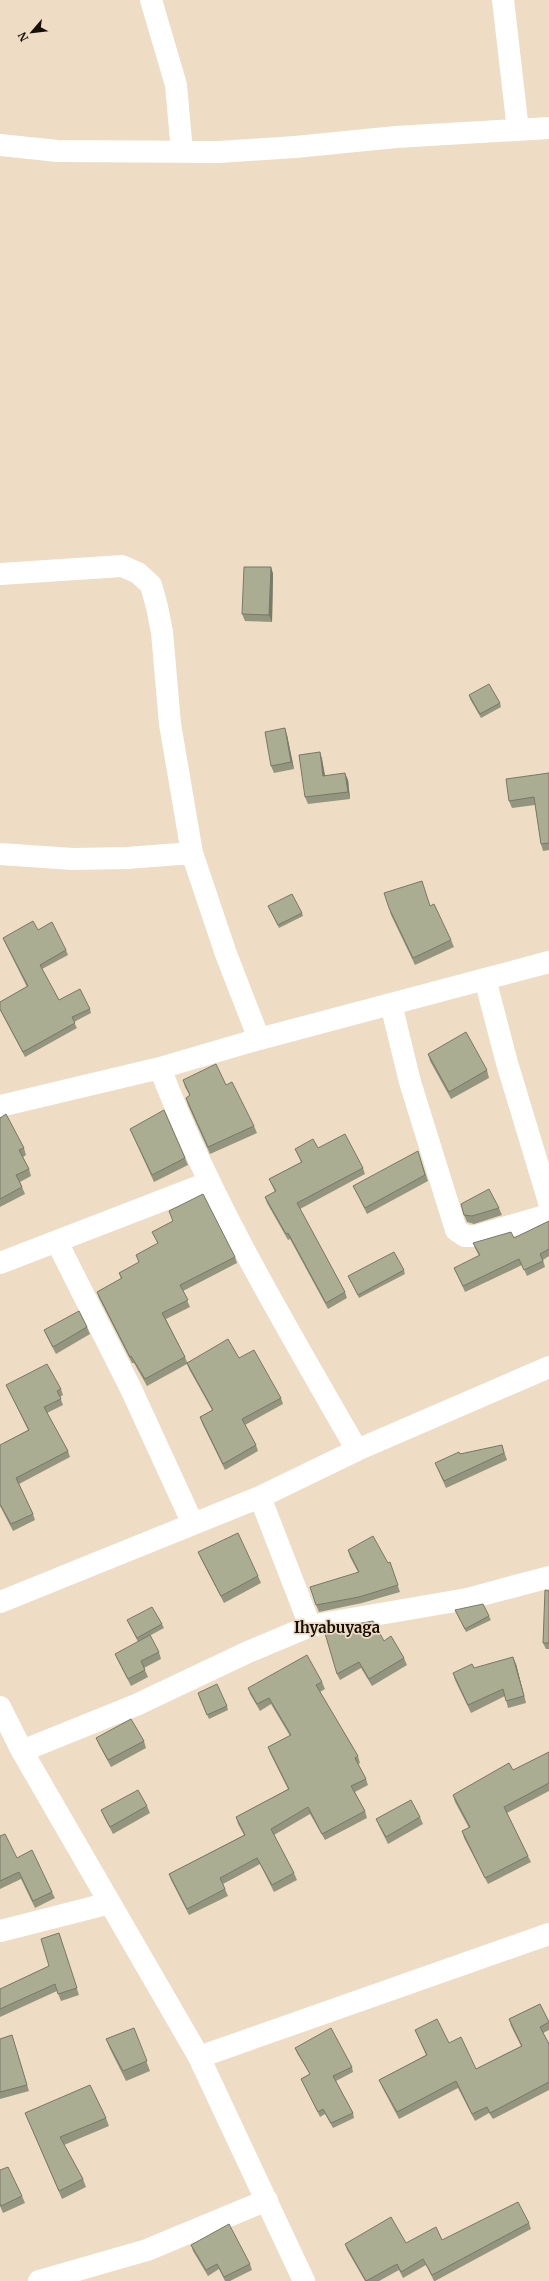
<svg xmlns="http://www.w3.org/2000/svg" width="549" height="2281" font-family="Merriweather,serif">
<style>
.lines{fill:none;stroke-linecap:round;stroke-linejoin:round}
.minor{stroke:#fff;stroke-width:22}
.wall{fill:#93957e}
.shaded-wall{fill:#787966}
.building{fill:#abad92;stroke:#787966}
.labels{text-anchor:middle;dominant-baseline:central;stroke-width:3.5;stroke-linejoin:round;paint-order:stroke}
.quarter-label{font-size:15px;font-weight:bold;fill:#161008;stroke:#eedcc4}
</style>
<rect width="100%" height="100%" fill="#eedcc4"/>
<g class="lines">
<path class="minor" d="M151,0L176,85L182,152
M503,0L518,130
M0,145L58,151L219,152L295,147L396,137L549,128
M0,574L122,566L138,573L151,585L157,607L162,632L170,724L192,853L226,954L259,1039
M0,854L73,859L127,858L192,853
M485,979L507,1063L549,1202
M391,1004L410,1082L456,1230L465,1236H476L541,1217L549,1213
M160,1068C211,1202 286,1326 357,1450
M0,1106L160,1068L259,1039L549,962
M57,1242L131,1389L193,1524
M0,1263L210,1182
M260,1497L310,1626
M0,1602L260,1497L357,1450L549,1367
M0,1707L22,1751L199,2057L304,2281
M22,1751L136,1705L248,1652L310,1626L467,1599L549,1577
M0,1931L110,1903
M199,2057L549,1934
M39,2281L147,2250L267,2200"/>
</g>
<path class="wall" d="M271,567L273,574L272,622L245,621L242,614Z
M469,695L500,703L501,707L481,718L470,699Z
M287,735L294,769L274,773L271,766Z
M320,752L322,759L325,775L348,780L350,799L308,804L305,797Z
M549,773V850L543,851L541,844L535,805L512,808L509,801Z
M268,906L302,913L303,916L279,928Z
M430,906L451,940L454,947L415,965L391,915L389,908Z
M38,930L66,950L68,955L42,969L59,1000L90,1009L91,1013L74,1022L77,1028L25,1057L0,1010V1002L27,987L5,943L3,938Z
M428,1054L487,1070L489,1078L451,1099L430,1061Z
M183,1080L226,1085L254,1126L257,1133L210,1154L188,1105L186,1098L190,1096L185,1087Z
M0,1118L24,1148L26,1155L23,1157L29,1169L31,1176L20,1182L25,1194L0,1207Z
M130,1129L185,1158L188,1165L154,1182L133,1136Z
M318,1148L363,1168L365,1174L300,1209L345,1292L347,1298L328,1309L290,1239L288,1240L267,1203L265,1197L275,1192L269,1179L301,1162L295,1149Z
M420,1157L428,1181L367,1214L353,1186Z
M499,1208L502,1215L474,1224L467,1222L464,1215Z
M169,1211L235,1257L237,1263L183,1291L190,1307L166,1319L185,1357L187,1362L239,1358L281,1398L283,1404L245,1425L256,1445L258,1451L225,1470L202,1423L200,1417L212,1410L189,1369L187,1364L147,1386L134,1363H132L99,1298L97,1292L121,1279L119,1273L139,1262L136,1255L158,1244L152,1232L173,1221Z
M549,1221V1256L543,1260L545,1267L527,1276L522,1265L465,1292L454,1268L479,1256L475,1248L473,1243L514,1238Z
M404,1270L405,1274L359,1298L348,1276Z
M87,1327L90,1334L56,1354L47,1337L44,1330Z
M6,1385L61,1389L63,1395L60,1397L63,1405L47,1413L68,1451L70,1457L19,1484L33,1514L35,1520L13,1531L0,1506V1445L28,1430L9,1391Z
M502,1445L507,1460L446,1488L438,1470L435,1463L460,1454Z
M348,1550L388,1563L390,1562L400,1592L362,1603L319,1612L316,1605L358,1572L350,1557Z
M198,1552L258,1576L261,1583L224,1603L201,1559Z
M549,1591V1649H546L543,1643Z
M455,1610L489,1616L491,1620L466,1632Z
M127,1620L162,1624L164,1628L138,1642Z
M384,1641L404,1658L407,1665L372,1686L361,1668L340,1680L337,1674Z
M159,1652L161,1659L144,1668L148,1677L131,1686L118,1661L115,1654Z
M516,1664L526,1703L508,1708L505,1696L471,1713L455,1680L453,1673L474,1668Z
M322,1682L325,1689L320,1692L358,1756L360,1763L358,1764L366,1779L368,1785L355,1792L365,1811L367,1818L325,1840L310,1814L274,1835L294,1873L297,1880L274,1892L260,1864L223,1884L228,1896L189,1915L171,1880L169,1874L244,1835L238,1824L236,1817L288,1789L270,1753L268,1747L290,1736L271,1704L260,1711L250,1694L248,1688Z
M199,1697L227,1706L228,1710L209,1719Z
M96,1738L144,1741L146,1748L111,1767L99,1745Z
M549,1752V1791L507,1813L528,1856L531,1862L488,1884L464,1838L462,1831L469,1828L455,1802L453,1795L513,1770Z
M147,1806L150,1813L113,1834L104,1817L101,1810Z
M420,1817L423,1824L388,1844L379,1826L376,1819Z
M0,1836L17,1858L52,1892L55,1898L35,1908L21,1879L0,1889Z
M59,1933L79,1995L61,2001L57,1991L0,2017V1989L49,1966Z
M540,2004L549,2022V2030L543,2033L549,2044V2090L493,2119L489,2113L475,2121L458,2088L399,2119L382,2087L379,2080L426,2055L415,2030L449,2043L476,2069L521,2046L511,2026L509,2019Z
M134,2028L150,2071L126,2081L110,2049L106,2039Z
M12,2035L29,2091L0,2099V2039Z
M295,2048L352,2067L353,2072L336,2081L353,2113L354,2118L333,2128L325,2114L320,2117L301,2079L310,2074L297,2053Z
M25,2113L106,2118L109,2126L64,2145L83,2179L86,2187L62,2199Z
M0,2170L22,2196L25,2203L3,2213L0,2206Z
M529,2223L531,2229L435,2281H434L426,2265L403,2278L399,2270L379,2281H365L347,2250L345,2244L406,2243L442,2240Z
M191,2245L250,2264L252,2270L230,2281H225L219,2269L208,2276L193,2251Z"/>
<path class="shaded-wall" d="M271,567L273,574L272,622L269,615Z
M285,728L287,735L294,769L291,762Z
M320,752L322,759L326,783L323,776Z
M345,773L348,780L350,799L348,792Z
M513,1657L516,1664L526,1703L524,1696Z"/>
<path class="building" d="M244,567H271L269,615L242,614Z
M489,684L500,703L480,714L469,695Z
M285,728L291,762L271,766L265,732Z
M320,752L323,776L345,773L348,792L305,797L299,755Z
M549,773V843L541,844L534,797L509,801L506,779Z
M422,881L430,906L434,904L451,940L413,958L389,908L384,893Z
M292,894L302,913L278,925L268,906Z
M33,921L38,930L52,922L66,950L40,965L59,1000L80,989L90,1009L72,1017L75,1023L23,1052L0,1009V1002L28,986L3,938Z
M466,1032L487,1070L449,1092L428,1054Z
M216,1064L226,1085L232,1082L254,1126L208,1147L186,1098L190,1095L183,1080Z
M164,1110L185,1158L152,1175L130,1129Z
M6,1114L24,1148L19,1150L29,1169L16,1175L22,1187L0,1199V1118Z
M345,1134L363,1168L297,1203L345,1292L326,1303L288,1233L286,1234L265,1197L276,1191L269,1179L302,1162L295,1149L313,1139L318,1148Z
M418,1151L425,1175L365,1208L353,1186Z
M489,1189L499,1208L472,1216L464,1215L461,1204Z
M203,1194L235,1257L180,1285L188,1300L162,1313L185,1357L145,1379L131,1356L130,1357L97,1292L122,1278L119,1273L139,1262L136,1255L158,1243L152,1232L173,1221L169,1211Z
M549,1221V1249L540,1254L543,1261L524,1270L519,1259L463,1286L454,1268L480,1255L473,1243L511,1232L514,1238Z
M394,1252L404,1270L358,1295L348,1276Z
M79,1311L87,1327L53,1347L44,1330Z
M228,1339L239,1358L254,1350L281,1398L242,1419L256,1445L223,1464L200,1417L213,1410L187,1363Z
M47,1364L61,1389L57,1391L61,1399L44,1407L68,1451L16,1478L33,1514L11,1524L0,1504V1445L29,1430L6,1385Z
M502,1445L504,1453L444,1481L435,1463L459,1452L460,1454Z
M238,1533L258,1576L221,1596L198,1552Z
M373,1536L388,1563L390,1562L398,1585L359,1597L316,1605L310,1587L359,1572L348,1550Z
M545,1590L549,1591V1643H543Z
M483,1604L489,1616L465,1629L455,1610Z
M152,1607L162,1624L137,1638L127,1620Z
M373,1621L384,1641L391,1636L404,1658L369,1679L359,1662L337,1674L324,1630Z
M150,1635L159,1652L141,1661L145,1670L128,1679L115,1654Z
M307,1655L322,1682L316,1685L358,1756L355,1758L366,1779L351,1786L365,1811L322,1834L308,1807L271,1829L294,1873L272,1885L257,1858L220,1878L225,1889L187,1909L169,1874L245,1835L236,1817L289,1789L268,1747L291,1735L269,1698L257,1704L248,1688Z
M513,1657L524,1696L506,1701L503,1689L468,1705L453,1673L472,1664L474,1668Z
M217,1684L227,1706L207,1715L198,1693Z
M131,1719L144,1741L108,1760L96,1738Z
M549,1752V1783L504,1807L528,1856L485,1878L462,1831L470,1827L453,1795L509,1763L513,1770Z
M138,1790L147,1806L110,1827L101,1810Z
M411,1800L420,1817L386,1837L376,1819Z
M5,1834L17,1858L32,1850L52,1892L33,1901L19,1872L0,1881V1836Z
M59,1933L77,1988L58,1994L55,1984L0,2009V1989L49,1966L41,1939Z
M540,2004L549,2022L540,2027L549,2044V2082L490,2113L487,2107L472,2114L456,2081L397,2112L379,2080L427,2055L415,2030L437,2019L449,2043L461,2037L476,2069L522,2046L509,2019Z
M134,2028L147,2061L123,2071L106,2039Z
M331,2028L352,2067L333,2076L353,2113L331,2123L323,2109L318,2112L301,2079L310,2074L295,2048Z
M12,2035L27,2085L0,2092V2039Z
M90,2085L106,2118L60,2137L83,2179L59,2191L25,2113Z
M8,2167L22,2196L1,2206L0,2204V2170Z
M518,2202L529,2223L432,2275L423,2259L401,2272L397,2264L366,2281L345,2244L391,2217L406,2243L436,2227L442,2240Z
M229,2224L250,2264L224,2277L217,2264L206,2270L191,2245Z"/>
<g class="labels">
<g class="quarter-label">
<text x="337" y="1627">Ihyabuyaga</text>
</g>
</g>
<g transform="translate(32 32) rotate(242)" stroke="#eedcc4" stroke-width="3" paint-order="stroke">
<path d="M0-3L7 15L0 10L-7 15Z" fill="#161008"/>
<text y="-6" font-size="11" font-weight="bold" text-anchor="middle" fill="#161008">N</text>
</g>
</svg>
